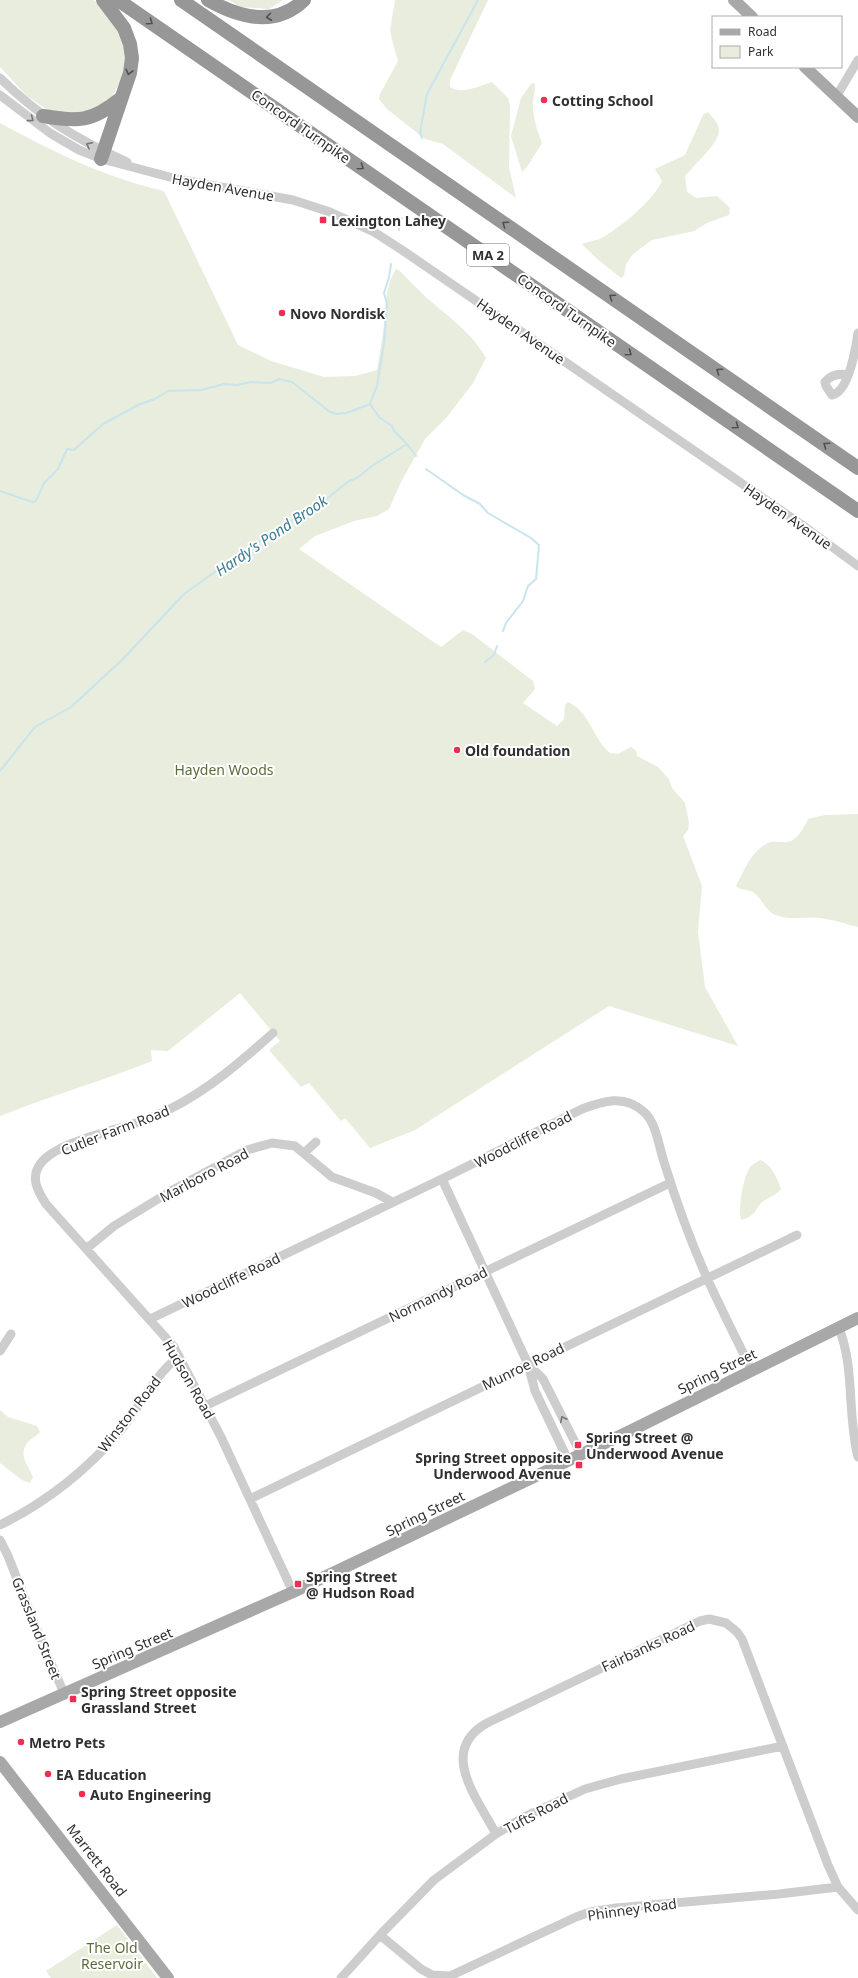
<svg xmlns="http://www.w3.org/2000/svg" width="858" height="1978" font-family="'Noto Sans',sans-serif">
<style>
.green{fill:#e8eddd}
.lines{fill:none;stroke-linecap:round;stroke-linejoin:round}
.stream{stroke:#c9e4ed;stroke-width:2}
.minor{stroke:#cdcdcd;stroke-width:9}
.major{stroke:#a8a8a8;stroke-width:12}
.highway{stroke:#979797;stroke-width:14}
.oneway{stroke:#4f4f4f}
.oneway2{stroke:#777}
.poi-dot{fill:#eb2e53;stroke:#fff;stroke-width:1.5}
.labels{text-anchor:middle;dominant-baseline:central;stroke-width:4;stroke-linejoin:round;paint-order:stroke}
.shield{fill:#fff;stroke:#6e6e6e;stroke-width:1}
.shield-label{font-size:13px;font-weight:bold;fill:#303030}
.poi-label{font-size:14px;font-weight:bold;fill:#303030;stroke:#fff;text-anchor:start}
.street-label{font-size:14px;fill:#303030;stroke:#fff}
.park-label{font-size:14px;fill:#596d3b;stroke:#fff}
.water-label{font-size:15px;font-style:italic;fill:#3b7d95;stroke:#fff}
</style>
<rect width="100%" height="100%" fill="#fff"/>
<path class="green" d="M0,0H93L104,8L121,31L126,56L123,78L108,103L83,116L52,113L27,96L0,67Z
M229,0H283L269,9L240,7Z
M395,0H488L450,80V87C462,95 479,86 492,82L508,98L510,106L509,167L516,198L443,144L425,139L387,109L379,99L380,94L398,61L393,44L390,30Z
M534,83C537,91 533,94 533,102C532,115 537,130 542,143L527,167L522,172L511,136L521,98L531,84Z
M708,112C712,117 719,123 719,131C719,143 693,166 685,176L687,192L696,198L717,196L730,208L729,215L707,223L694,231L652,240L633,254L626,264L624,275L621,278L596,258L582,244C587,242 594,241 600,239C620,228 653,201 662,181L655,169L685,155L703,115Z
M0,123C54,152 103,177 164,191L238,345L271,361L324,377L355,376L377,370C379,358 381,346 383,333C386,312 384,288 396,269L400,271C409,280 418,290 428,299C450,318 471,332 486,358L473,383L447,417L425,439L401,482L389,509L377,516L354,521L315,536L299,549L441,647L463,630L472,634L533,681L535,689L523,703L557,726L564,719L565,705L568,702C591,713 592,738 610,753L618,754L631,747L636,751L637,756L658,767L669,779L672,788L685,803L689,823L688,830L683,836L702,886L698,932L705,987L738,1046L609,1006L415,1130L370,1148L345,1118L341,1121L309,1083L301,1087L269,1050L280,1041L240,993L168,1051L151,1050L152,1061C102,1081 50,1096 0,1116Z
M858,814V927C845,924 832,919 819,918C804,916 791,921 776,915C766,912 762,898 753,892C747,889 741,891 736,886C744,871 750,853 766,844C773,840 780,843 788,842C797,840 804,828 808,819L825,815Z
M760,1160C772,1165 777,1178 781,1189C776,1195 772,1196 765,1200C753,1208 759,1215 741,1220C738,1208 743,1174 752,1165C754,1163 758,1162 760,1160Z
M0,1410L8,1417L37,1426L40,1432C36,1437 31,1438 28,1442C17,1455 29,1466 33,1477L30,1483L22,1480L0,1463Z
M117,1925L157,1978H51L46,1971Z"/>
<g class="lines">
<path class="stream" d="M422,138L420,132L427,94L478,0
M399,230V223L402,218
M407,444L416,456
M426,469L463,495L480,504L488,513L531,538L539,545L536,579L528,586L523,601L506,623L503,631
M0,491L32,502L36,501L44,483L58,469L67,449L74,450L103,424L140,404L155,399L168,391L201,390L224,384L237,385L251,382L271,383L279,379L292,382L330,412L337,414L346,413L370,404
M485,662L494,655L497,646
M0,771L35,727L71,707L122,660L184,594L244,551L329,497L349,481L357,478L372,466L407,444L394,431L392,426L379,417L370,404L377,386L384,343L387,304L384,293L389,277L391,264"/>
<path class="minor" d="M0,78C41,118 76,139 127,162
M0,95L50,133L79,150L102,159L177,179L293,200L330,212L374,232L402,250L526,335L805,527L858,566
M836,97L858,60
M848,375C838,373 831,375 825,382L826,386L832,395C849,392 856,347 858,333
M273,1033C242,1061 208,1090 170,1109C161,1113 152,1118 142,1121C117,1130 57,1142 41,1163C30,1177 37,1190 46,1204L174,1347L221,1437L293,1592
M304,1153L316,1142
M442,1179L528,1364L535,1391L568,1460
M86,1249L114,1226L171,1191L247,1150L272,1143L295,1146L332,1177L376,1193L392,1202
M150,1319L448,1176L582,1109C603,1101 625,1094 644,1112C656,1122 659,1147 664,1162C676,1201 690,1240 707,1278C721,1309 737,1340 752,1371
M839,1328C855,1369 847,1414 858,1457
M0,1351L11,1334
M529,1365L543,1379L581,1454
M205,1406L670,1183
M250,1499L797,1235
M0,1525C47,1502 87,1470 121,1430C141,1405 154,1376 179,1356
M0,1540L8,1556L45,1650L64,1693
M496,1834C478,1799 437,1751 487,1723L700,1621L709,1619L726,1623L737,1632L742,1639L828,1865L838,1887L858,1910
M380,1935L421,1969L432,1975L450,1976L576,1917L590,1912L616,1908L779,1894L838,1887
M341,1978L380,1935L434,1880L496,1834L524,1817L585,1789L621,1779L783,1746"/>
<path class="major" d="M734,0L752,17
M805,67L858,117
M0,1722L293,1592L630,1431L858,1318
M0,1762L168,1978"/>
<path class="highway" d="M118,0L858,511
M181,0L858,468
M208,0C238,17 275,28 304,0
M43,116C78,122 92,122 120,99
M101,159L130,73L132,58L130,44L124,28L103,0"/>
</g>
<defs><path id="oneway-chevron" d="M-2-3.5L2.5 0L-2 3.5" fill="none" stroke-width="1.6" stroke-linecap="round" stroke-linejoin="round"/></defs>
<g class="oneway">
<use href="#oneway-chevron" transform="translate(269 17) rotate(173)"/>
<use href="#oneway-chevron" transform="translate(150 22) rotate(35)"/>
<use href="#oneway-chevron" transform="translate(129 72) rotate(104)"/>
<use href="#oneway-chevron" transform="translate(361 167) rotate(35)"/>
<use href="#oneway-chevron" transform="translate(505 224) rotate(-145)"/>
<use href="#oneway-chevron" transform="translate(612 297) rotate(-145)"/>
<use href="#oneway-chevron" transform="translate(629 353) rotate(35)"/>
<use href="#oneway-chevron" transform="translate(719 371) rotate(-145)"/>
<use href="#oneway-chevron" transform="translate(736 426) rotate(35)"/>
<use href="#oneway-chevron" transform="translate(826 445) rotate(-145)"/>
</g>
<g class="oneway2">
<use href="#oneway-chevron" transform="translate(31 119) rotate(37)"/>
<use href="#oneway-chevron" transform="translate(89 145) rotate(-153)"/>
<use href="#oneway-chevron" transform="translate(563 1419) rotate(-117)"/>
</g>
<g class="poi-dot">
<circle cx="544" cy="100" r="4"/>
<rect x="319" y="216" width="8" height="8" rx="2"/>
<circle cx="282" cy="313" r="4"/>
<circle cx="457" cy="750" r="4"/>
<rect x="574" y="1441" width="8" height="8" rx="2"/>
<rect x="575" y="1461" width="8" height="8" rx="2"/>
<rect x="294" y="1580" width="8" height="8" rx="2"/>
<rect x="69" y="1695" width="8" height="8" rx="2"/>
<circle cx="21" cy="1742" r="4"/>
<circle cx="48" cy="1774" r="4"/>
<circle cx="82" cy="1794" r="4"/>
</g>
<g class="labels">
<rect class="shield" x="467" y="244" width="42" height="22" rx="3"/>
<g class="shield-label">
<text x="488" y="255">MA 2</text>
</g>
<g class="poi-label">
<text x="552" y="100">Cotting School</text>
<text x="331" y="220">Lexington Lahey</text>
<text x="290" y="313">Novo Nordisk</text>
<text x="465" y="750">Old foundation</text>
<text x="586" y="1437">Spring Street @<tspan x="586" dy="16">Underwood Avenue</tspan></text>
<text x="571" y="1457" text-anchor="end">Spring Street opposite<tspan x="571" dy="16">Underwood Avenue</tspan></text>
<text x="306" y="1576">Spring Street<tspan x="306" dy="16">@ Hudson Road</tspan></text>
<text x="81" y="1691">Spring Street opposite<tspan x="81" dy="16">Grassland Street</tspan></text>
<text x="29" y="1742">Metro Pets</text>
<text x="56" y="1774">EA Education</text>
<text x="90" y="1794">Auto Engineering</text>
</g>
<g class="street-label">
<text transform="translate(301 126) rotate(35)">Concord Turnpike</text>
<text transform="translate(223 187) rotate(10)">Hayden Avenue</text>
<text transform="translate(567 310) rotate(35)">Concord Turnpike</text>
<text transform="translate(521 331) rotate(35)">Hayden Avenue</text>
<text transform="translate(788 516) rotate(35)">Hayden Avenue</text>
<text transform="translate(115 1130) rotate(-21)">Cutler Farm Road</text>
<text transform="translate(523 1139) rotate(-27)">Woodcliffe Road</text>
<text transform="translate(204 1175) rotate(-28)">Marlboro Road</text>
<text transform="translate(231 1280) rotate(-26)">Woodcliffe Road</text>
<text transform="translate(438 1294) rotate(-26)">Normandy Road</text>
<text transform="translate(523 1366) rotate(-26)">Munroe Road</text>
<text transform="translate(717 1371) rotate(-26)">Spring Street</text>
<text transform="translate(189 1379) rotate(60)">Hudson Road</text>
<text transform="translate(129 1414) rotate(-52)">Winston Road</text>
<text transform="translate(425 1513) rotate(-26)">Spring Street</text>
<text transform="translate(37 1628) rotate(68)">Grassland Street</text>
<text transform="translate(648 1646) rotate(-25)">Fairbanks Road</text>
<text transform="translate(132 1648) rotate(-23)">Spring Street</text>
<text transform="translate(536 1813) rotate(-28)">Tufts Road</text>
<text transform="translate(97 1860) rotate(52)">Marrett Road</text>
<text transform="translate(632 1909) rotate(-8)">Phinney Road</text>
</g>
<g class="park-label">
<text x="224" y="769">Hayden Woods</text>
<text x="112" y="1947">The Old<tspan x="112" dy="16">Reservoir</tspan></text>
</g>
<g class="water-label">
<text transform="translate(271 535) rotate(-34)">Hardy's Pond Brook</text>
</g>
</g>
<rect x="712" y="16" width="130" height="52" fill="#ffffff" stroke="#acacac"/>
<rect x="720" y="29" width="20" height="6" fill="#a8a8a8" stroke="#acacac"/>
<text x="748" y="36" font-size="12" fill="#303030">Road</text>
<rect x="720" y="46" width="20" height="12" fill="#e8eddd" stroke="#acacac"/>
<text x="748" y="56" font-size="12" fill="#303030">Park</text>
</svg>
